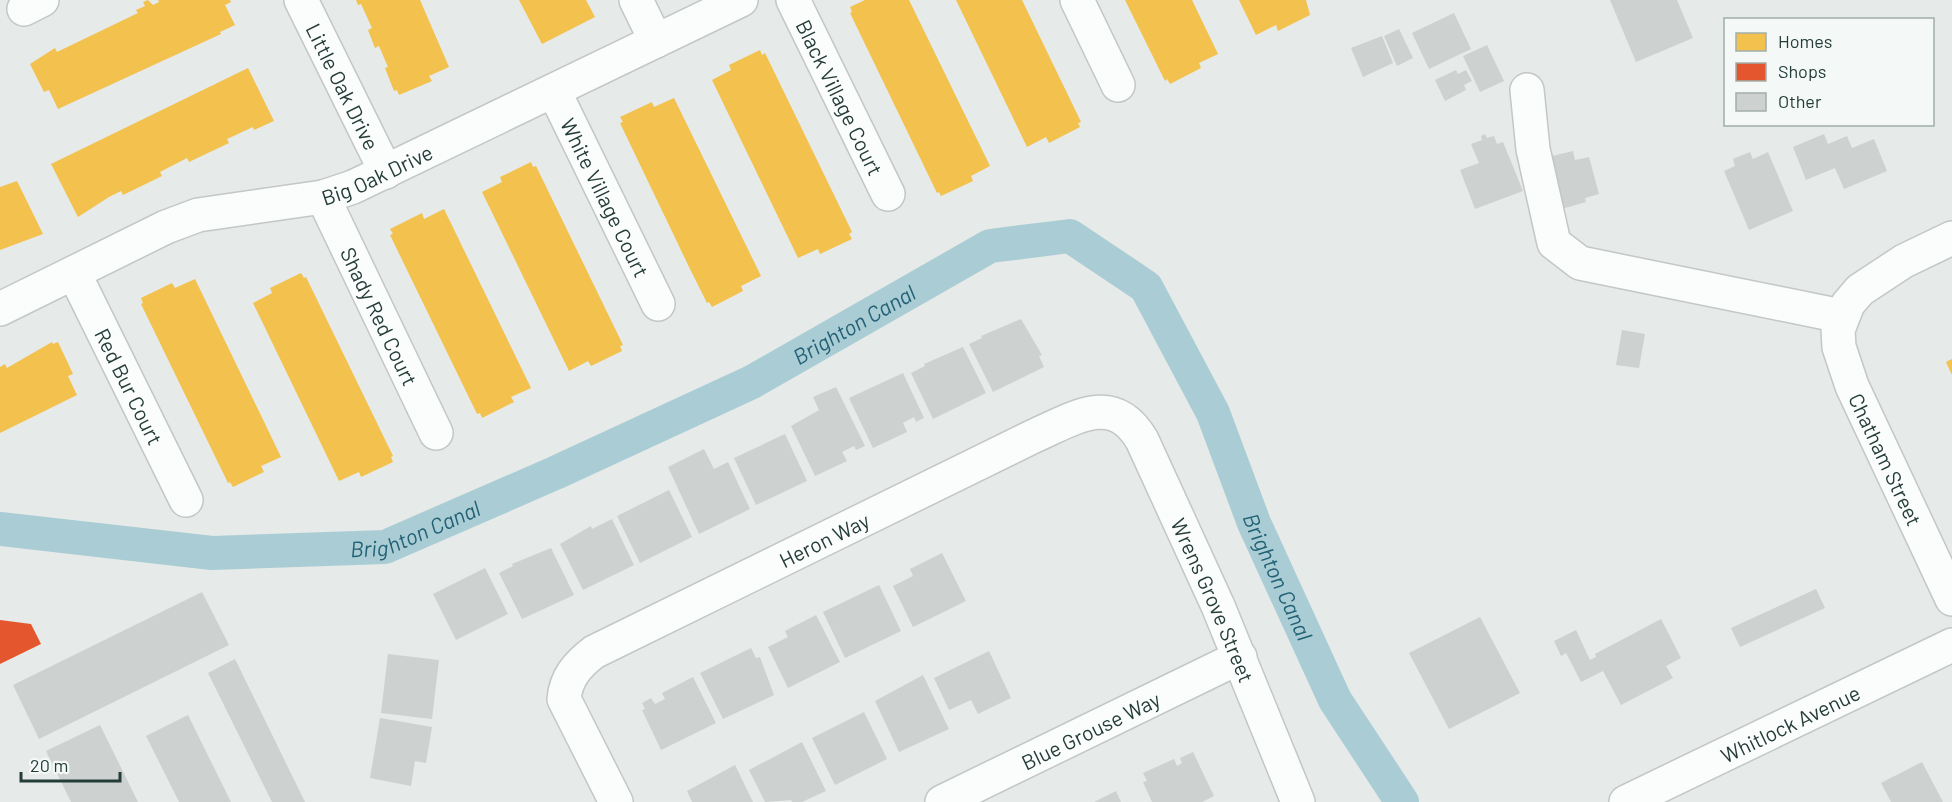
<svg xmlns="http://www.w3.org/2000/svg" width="1952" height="802" font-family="Barlow,sans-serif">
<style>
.homes{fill:#f2c14e}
.shops{fill:#e4572e}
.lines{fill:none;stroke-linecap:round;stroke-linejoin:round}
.canal{stroke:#aacdd5;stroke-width:34}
.building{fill:#cdd1d0}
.minor-casing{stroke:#c3c7c5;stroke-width:36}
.minor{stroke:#fbfcfc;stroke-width:33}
.labels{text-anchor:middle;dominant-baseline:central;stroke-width:6;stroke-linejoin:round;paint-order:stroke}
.street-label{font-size:21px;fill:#243d38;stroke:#f4f9f7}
.water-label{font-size:22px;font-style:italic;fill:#226175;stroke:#f4f9f7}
</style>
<rect width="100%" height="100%" fill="#e6eae8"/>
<path class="homes" d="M148,0L153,5L159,2L158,0H230L231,2L225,5L235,25L220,32L221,34L58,109L49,90L44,92L30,64L55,48L57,52L138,13L136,10L145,6L143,2Z
M356,0H420L449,67L429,76L432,81L399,95L397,90L394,91L385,68L388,67L379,46L375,48L368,30L372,28L361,4L358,5Z
M519,0H586L595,17L542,44Z
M865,0H909L990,166L971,176L973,181L941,196L939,192L937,193L850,13L852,12L850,7Z
M956,0H1022L1081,122L1078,123L1080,127L1049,143L1046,137L1027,147Z
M1125,0H1192L1218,54L1199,63L1201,68L1170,84L1167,79L1165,81Z
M1239,0H1306L1310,15L1278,31L1276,25L1256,35Z
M760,50L762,55L765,53L852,232L849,234L852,239L820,254L818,249L798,258L712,80L731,70L729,65Z
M248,68L274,121L254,130L253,127L227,139L229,143L189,162L187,158L160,172L162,176L123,195L121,191L109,197L78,217L51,164Z
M674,98L761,276L741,286L743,291L712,307L709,302L707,303L690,269L620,123L623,122L620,117L652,102L654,107Z
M531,162L533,167L536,166L623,345L620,346L622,351L591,366L588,361L569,371L482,192L502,182L500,177Z
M17,181L43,234L0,250V187Z
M444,209L531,388L511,397L514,402L482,418L480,413L477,414L390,235L393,234L390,229L422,213L424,219Z
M301,273L304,278L306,277L393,456L391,457L393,462L361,477L359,472L339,481L253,303L272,293L270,288Z
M195,279L281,457L261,466L264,472L233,487L230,482L228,483L141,304L143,303L141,298L172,283L175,288Z
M52,342L53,344L58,342L73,374L68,376L77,395L0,433V367L5,364L7,368Z
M1952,359V375L1946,362Z"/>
<path class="shops" d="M0,620L31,624L41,644L0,664Z"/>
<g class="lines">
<path class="canal" id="s1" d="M0,529L212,553L385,547L555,473L752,382L990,246L1070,236L1146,287L1213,413L1254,523L1335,700L1402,802"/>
</g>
<path class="building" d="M1610,0H1677L1693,38L1636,62Z
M1454,13L1471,49L1429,69L1412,33Z
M1399,29L1413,58L1397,66L1384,36Z
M1382,36L1393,63L1363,77L1351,48Z
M1487,45L1504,81L1480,92L1463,56Z
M1456,70L1458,74L1466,70L1472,81L1464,85L1466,90L1445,101L1435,80Z
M1485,134L1487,138L1494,136L1497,144L1503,142L1523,191L1475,209L1460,170L1479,163L1471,144L1482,140L1481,136Z
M1824,134L1828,144L1847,136L1852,148L1874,139L1887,171L1844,189L1835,168L1806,180L1793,147Z
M1573,151L1575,160L1589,157L1599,194L1585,198L1586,202L1558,210L1544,158Z
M1750,152L1753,159L1768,152L1793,211L1749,230L1724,171L1735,166L1733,159Z
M1021,319L1042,355L1039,356L1044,367L993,392L969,344L982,338L981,336Z
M1622,330L1645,334L1639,368L1616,365Z
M963,347L986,393L933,419L911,373L925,366L924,364Z
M903,373L924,418L916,422L914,417L903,423L907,432L873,448L849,398Z
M836,387L865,446L856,450L854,446L842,452L847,461L815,476L791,426L819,410L813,397Z
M785,434L807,481L756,505L734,458Z
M704,449L714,469L728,462L750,509L699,534L668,467Z
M669,490L692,537L640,563L617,516Z
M612,519L634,565L583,590L560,544L591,526L592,529Z
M551,548L574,595L522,619L499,573L513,566L512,564Z
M942,553L966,601L913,627L893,586L913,576L910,569Z
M485,568L508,614L456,640L433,594Z
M879,585L901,631L845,658L823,612Z
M1816,589L1825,608L1740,647L1731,628Z
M202,592L229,645L39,739L13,685Z
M816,615L840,662L788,688L768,647L788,637L785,631Z
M1480,617L1520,693L1449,729L1409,653Z
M1661,619L1681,658L1666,666L1673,678L1621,705L1603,671L1581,682L1566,653L1561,656L1554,641L1576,630L1590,660L1596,657L1595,654Z
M751,648L756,658L760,657L774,695L723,719L700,673Z
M989,651L1011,698L978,714L971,700L949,710L934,678Z
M388,654L439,660L432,719L381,713Z
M235,659L305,802H272L208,673Z
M923,675L949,729L899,752L875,701Z
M693,677L716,723L661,750L642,710L645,709L642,703L651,698L655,704L665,699L662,693Z
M864,712L887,759L835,785L812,738Z
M188,715L231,802H179L146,736Z
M380,718L432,727L426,763L415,761L411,786L370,778Z
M100,725L138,802H71L46,751Z
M802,742L826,791L802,802H792L791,800L765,802L749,770Z
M1193,752L1214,796L1202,802H1152L1143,782L1147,781L1143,773L1174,759L1177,766L1182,763L1180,758Z
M1922,762L1943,802H1891L1881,783Z
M735,765L753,802H692L687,791Z
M1116,791L1121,802H1094Z"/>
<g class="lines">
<g class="minor-casing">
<g id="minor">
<path id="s2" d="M301,0L386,172"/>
<path d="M636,0L656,41"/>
<path id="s3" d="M793,0L888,194"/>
<path d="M1077,0L1118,85"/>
<path d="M24,9L42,0"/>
<path d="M1527,90L1533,149L1554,243L1580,263L1841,316"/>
<path id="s4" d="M554,91L658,304"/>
<path id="s5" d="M323,197L436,433"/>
<path id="s6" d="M1952,238L1904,261L1860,290L1848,304L1838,330L1839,347L1852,386L1952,599"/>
<path id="s7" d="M74,273L186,500"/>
<path id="s8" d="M0,309L166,227L198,215L323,197L353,187L741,0"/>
<path id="s9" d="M616,802L564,699C566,678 577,665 594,652L1034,436C1075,418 1113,391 1142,440L1218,606L1298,802"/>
<path id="s10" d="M942,802L1240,657"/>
<path id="s11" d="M1626,802L1952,645"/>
</g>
</g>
<use href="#minor" class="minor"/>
</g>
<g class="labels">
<g class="street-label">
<text stroke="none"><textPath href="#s2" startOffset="96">Little Oak Drive</textPath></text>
<text stroke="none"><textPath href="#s3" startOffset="108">Black Village Court</textPath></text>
<text stroke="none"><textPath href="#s8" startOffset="404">Big Oak Drive</textPath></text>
<text stroke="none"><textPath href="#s4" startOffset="118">White Village Court</textPath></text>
<text stroke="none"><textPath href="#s5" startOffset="132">Shady Red Court</textPath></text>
<text stroke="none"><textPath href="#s7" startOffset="126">Red Bur Court</textPath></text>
<text stroke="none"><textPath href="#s6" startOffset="291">Chatham Street</textPath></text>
<text stroke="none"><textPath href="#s9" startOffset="429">Heron Way</textPath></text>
<text stroke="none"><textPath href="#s9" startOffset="962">Wrens Grove Street</textPath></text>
<text stroke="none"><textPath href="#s11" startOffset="182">Whitlock Avenue</textPath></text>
<text stroke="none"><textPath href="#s10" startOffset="165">Blue Grouse Way</textPath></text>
</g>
<g class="water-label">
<text stroke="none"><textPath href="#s1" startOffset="906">Brighton Canal</textPath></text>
<text stroke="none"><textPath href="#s1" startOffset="420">Brighton Canal</textPath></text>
<text stroke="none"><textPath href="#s1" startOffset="1554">Brighton Canal</textPath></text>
</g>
</g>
<rect x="1724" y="18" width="210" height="108" fill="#f4f9f7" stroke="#a1aeab" stroke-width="1.5"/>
<rect x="1736" y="33" width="30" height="18" fill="#f2c14e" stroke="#a1aeab" stroke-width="1.5"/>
<text x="1778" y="48" font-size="18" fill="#243d38">Homes</text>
<rect x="1736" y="63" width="30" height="18" fill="#e4572e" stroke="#a1aeab" stroke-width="1.5"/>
<text x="1778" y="78" font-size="18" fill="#243d38">Shops</text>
<rect x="1736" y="93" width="30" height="18" fill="#cdd1d0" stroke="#a1aeab" stroke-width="1.5"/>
<text x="1778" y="108" font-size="18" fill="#243d38">Other</text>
<path d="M21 772v9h99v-9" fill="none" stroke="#243d38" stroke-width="3"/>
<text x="30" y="772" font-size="18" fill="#243d38" stroke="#f4f9f7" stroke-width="4.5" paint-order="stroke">20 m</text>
</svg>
